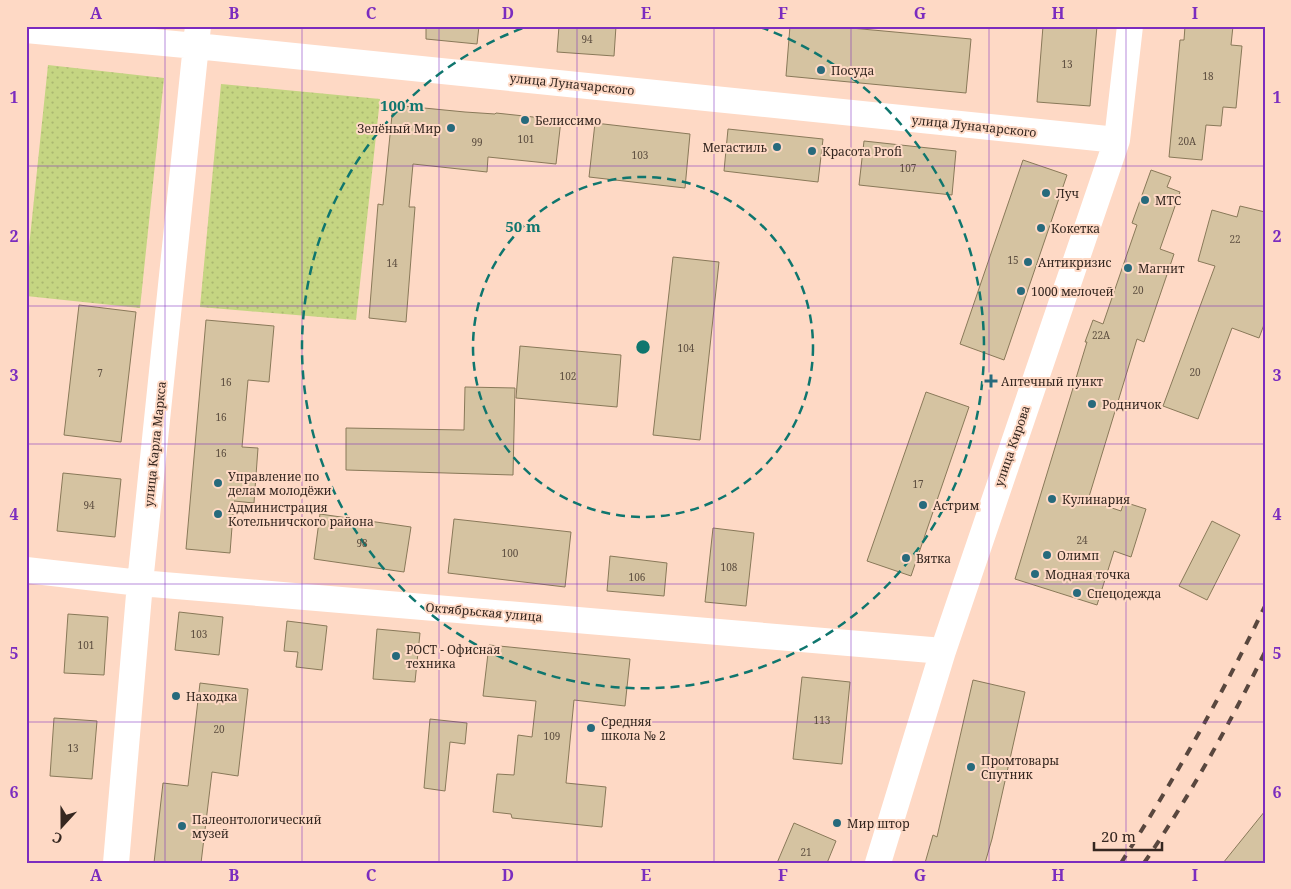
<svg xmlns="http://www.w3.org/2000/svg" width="1291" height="889" font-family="'Noto Serif',serif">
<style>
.park{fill:url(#park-dots)}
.building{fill:#d5c3a1;stroke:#897959}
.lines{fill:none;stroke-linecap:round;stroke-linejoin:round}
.street{stroke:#fff;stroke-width:26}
.rail{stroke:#59473e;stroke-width:4;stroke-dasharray:9 9;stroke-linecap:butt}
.grid{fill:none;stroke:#7b2cbf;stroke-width:1;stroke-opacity:0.55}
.ring{fill:none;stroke:#0f766e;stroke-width:2.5;stroke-dasharray:9 6}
.poi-dot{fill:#276a7c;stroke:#fed9c5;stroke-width:2}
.labels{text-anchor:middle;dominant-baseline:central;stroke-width:4;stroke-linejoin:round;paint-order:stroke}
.number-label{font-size:10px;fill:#5d4e40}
.poi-label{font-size:12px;fill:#352720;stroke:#fed9c5;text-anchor:start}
.street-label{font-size:12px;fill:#352720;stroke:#fed9c5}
.centre{fill:#0f766e;stroke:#fed9c5;stroke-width:2.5}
.ring-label{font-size:15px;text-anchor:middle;font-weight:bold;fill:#0f766e;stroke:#fed9c5;stroke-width:4;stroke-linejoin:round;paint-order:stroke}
.neatline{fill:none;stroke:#7b2cbf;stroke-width:2}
.grid-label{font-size:16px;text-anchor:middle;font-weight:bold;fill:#7b2cbf}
</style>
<defs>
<pattern id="park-dots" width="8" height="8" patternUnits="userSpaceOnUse" patternTransform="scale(1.25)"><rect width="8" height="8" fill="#c5d582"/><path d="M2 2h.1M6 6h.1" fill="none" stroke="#aab770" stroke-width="1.8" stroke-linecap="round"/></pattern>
</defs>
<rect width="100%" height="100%" fill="#fed9c5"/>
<path class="park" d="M48,65L164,78L140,308L26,296V276Z
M221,84L380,99L356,320L200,307Z"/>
<path class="building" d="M426,26H479L477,44L426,39Z
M559,26H616L614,56L557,52Z
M790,26H829L971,39L966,93L786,76Z
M1043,26H1097L1090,106L1037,102Z
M1185,26H1233L1231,45L1242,46L1236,108L1223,107L1221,126L1206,125L1202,160L1169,157L1180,40H1184Z
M393,105L465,112L495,114L496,113L561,120L556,164L488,157L487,172L413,164L409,207H415L406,322L369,318L378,204L383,205Z
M595,123L690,134L685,188L589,177Z
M728,129L823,139L818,182L724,171Z
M864,141L956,151L952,195L859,185Z
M1023,160L1067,175L1004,360L960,344Z
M1151,170L1171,177L1167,187L1180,192L1160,249L1174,254L1144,342L1137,339L1088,500L1121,511L1124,502L1146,509L1131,557L1114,551L1097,605L1015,579L1087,342H1085L1093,320L1103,324L1137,225L1132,223Z
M1240,206L1265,212V322L1259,338L1232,328L1198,419L1163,406L1215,266L1198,261L1212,210L1237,217Z
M673,257L719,262L700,440L653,435Z
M79,305L136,312L121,442L64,435Z
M206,320L274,326L269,382L248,380L242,447L258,448L254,503L234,501L230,553L186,549Z
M520,346L621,355L617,407L516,398Z
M465,387L515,388L513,475L346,470V428L464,430Z
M926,392L969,407L911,576L867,561Z
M63,473L121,479L115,537L57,531Z
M320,514L411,527L404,572L314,559Z
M454,519L571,532L565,587L448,573Z
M1212,521L1240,535L1207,600L1179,586Z
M713,528L754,533L746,606L705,602Z
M610,556L667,563L664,596L607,591Z
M179,612L223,617L219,655L175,650Z
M68,614L108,617L104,675L64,673Z
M287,621L327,626L322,670L296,667L298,652L284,651Z
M377,629L420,633L415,682L373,679Z
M489,645L630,659L625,706L574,700L566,783L606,787L602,827L512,818L511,814L493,812L497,774L514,775L518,735L532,737L536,701L483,696Z
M802,677L850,682L842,764L793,759Z
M973,680L1025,692L992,839L985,863H925L933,835L937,837Z
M200,683L248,689L238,776L212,772L201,863H154L163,783L188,786Z
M54,718L97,721L92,779L50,776Z
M430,719L467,723L465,744L450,742L445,791L424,788Z
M1265,811V863H1223Z
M794,823L836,841L827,863H777Z"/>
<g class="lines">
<path class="street" d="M26,30L196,46L1117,140
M26,570L140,583L943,651
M116,863L140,583L198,26
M878,863L943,651L1117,140L1130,26"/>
<path class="rail" d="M1121,863C1174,780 1222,695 1265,606
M1144,863C1190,796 1229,725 1265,652"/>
</g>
<path class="grid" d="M165,26V863M302,26V863M439,26V863M577,26V863M714,26V863M851,26V863M989,26V863M1126,26V863M26,166H1265M26,306H1265M26,444H1265M26,584H1265M26,722H1265"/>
<g class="ring">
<circle cx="643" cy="347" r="170"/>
<path d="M760 27A341 341 0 1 1 526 27"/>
</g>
<g class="poi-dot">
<circle cx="821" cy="70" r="5"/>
<circle cx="525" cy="120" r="5"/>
<circle cx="451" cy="128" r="5"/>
<circle cx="777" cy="147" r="5"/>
<circle cx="812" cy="151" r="5"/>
<circle cx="1046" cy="193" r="5"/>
<circle cx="1145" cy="200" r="5"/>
<circle cx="1041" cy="228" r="5"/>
<circle cx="1028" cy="262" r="5"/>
<circle cx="1128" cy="268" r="5"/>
<circle cx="1021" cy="291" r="5"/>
<path d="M988.5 373.5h5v5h5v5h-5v5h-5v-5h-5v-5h5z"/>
<circle cx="1092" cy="404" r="5"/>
<circle cx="218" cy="483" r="5"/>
<circle cx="1052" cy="499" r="5"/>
<circle cx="923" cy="505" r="5"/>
<circle cx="218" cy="514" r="5"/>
<circle cx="1047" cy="555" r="5"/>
<circle cx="906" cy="558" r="5"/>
<circle cx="1035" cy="574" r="5"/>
<circle cx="1077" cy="593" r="5"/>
<circle cx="396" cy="656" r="5"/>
<circle cx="176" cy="696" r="5"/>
<circle cx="591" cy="728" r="5"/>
<circle cx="971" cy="767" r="5"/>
<circle cx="837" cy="823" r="5"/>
<circle cx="182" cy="826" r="5"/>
</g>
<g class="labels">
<g class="number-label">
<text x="587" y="39">94</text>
<text x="1067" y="64">13</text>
<text x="1208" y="76">18</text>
<text x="526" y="139">101</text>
<text x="1187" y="141">20А</text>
<text x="477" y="142">99</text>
<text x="640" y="155">103</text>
<text x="908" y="168">107</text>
<text x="1235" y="239">22</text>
<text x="1013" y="260">15</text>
<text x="392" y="263">14</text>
<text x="1138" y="290">20</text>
<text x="1101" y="335">22А</text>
<text x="686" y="348">104</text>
<text x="1195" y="372">20</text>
<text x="100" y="373">7</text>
<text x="568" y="376">102</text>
<text x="226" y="382">16</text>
<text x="221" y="417">16</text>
<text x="221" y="453">16</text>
<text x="918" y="484">17</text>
<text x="89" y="505">94</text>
<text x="1082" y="540">24</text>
<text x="362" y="543">98</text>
<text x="510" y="553">100</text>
<text x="729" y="567">108</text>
<text x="637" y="577">106</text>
<text x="199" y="634">103</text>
<text x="86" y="645">101</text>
<text x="822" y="720">113</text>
<text x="219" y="729">20</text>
<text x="552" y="736">109</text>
<text x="73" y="748">13</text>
<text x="806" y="852">21</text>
</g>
<g class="poi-label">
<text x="831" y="70">Посуда</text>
<text x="535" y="120">Белиссимо</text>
<text x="441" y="128" text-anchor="end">Зелёный Мир</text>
<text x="767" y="147" text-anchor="end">Мегастиль</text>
<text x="822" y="151">Красота Profi</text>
<text x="1056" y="193">Луч</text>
<text x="1155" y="200">МТС</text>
<text x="1051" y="228">Кокетка</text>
<text x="1038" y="262">Антикризис</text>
<text x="1138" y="268">Магнит</text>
<text x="1031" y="291">1000 мелочей</text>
<text x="1001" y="381">Аптечный пункт</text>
<text x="1102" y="404">Родничок</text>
<text x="228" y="476">Управление по<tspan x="228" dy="14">делам молодёжи</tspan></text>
<text x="1062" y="499">Кулинария</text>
<text x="933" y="505">Астрим</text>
<text x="228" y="507">Администрация<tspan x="228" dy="14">Котельничского района</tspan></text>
<text x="1057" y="555">Олимп</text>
<text x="916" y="558">Вятка</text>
<text x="1045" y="574">Модная точка</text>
<text x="1087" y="593">Спецодежда</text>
<text x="406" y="649">РОСТ - Офисная<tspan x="406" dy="14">техника</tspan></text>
<text x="186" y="696">Находка</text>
<text x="601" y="721">Средняя<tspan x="601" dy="14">школа № 2</tspan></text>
<text x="981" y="760">Промтовары<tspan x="981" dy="14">Спутник</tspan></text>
<text x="192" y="819">Палеонтологический<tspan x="192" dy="14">музей</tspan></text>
<text x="847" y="823">Мир штор</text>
</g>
<g class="street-label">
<text transform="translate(572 84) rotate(6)">улица Луначарского</text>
<text transform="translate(974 126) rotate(6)">улица Луначарского</text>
<text transform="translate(155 444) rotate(-84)">улица Карла Маркса</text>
<text transform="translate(1012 446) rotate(-71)">улица Кирова</text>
<text transform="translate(484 612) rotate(5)">Октябрьская улица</text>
</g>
</g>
<circle cx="643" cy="347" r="8" class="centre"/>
<g class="ring-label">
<text x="402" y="111">100 m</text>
<text x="523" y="232">50 m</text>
</g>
<rect width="1291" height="889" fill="none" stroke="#fed9c5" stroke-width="55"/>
<g transform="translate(62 826) rotate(201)" stroke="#fed9c5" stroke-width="4" paint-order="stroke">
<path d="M0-4L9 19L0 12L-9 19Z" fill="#352720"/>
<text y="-8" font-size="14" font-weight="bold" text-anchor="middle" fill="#352720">С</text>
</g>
<path d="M1094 842v8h68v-8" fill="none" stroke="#352720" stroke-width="2.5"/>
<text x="1101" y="842" font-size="15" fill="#352720" stroke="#fed9c5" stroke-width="4" paint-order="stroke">20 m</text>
<rect x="28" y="28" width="1236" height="834" class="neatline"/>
<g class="grid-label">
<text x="96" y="19">A</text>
<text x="234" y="19">B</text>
<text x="371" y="19">C</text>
<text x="508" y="19">D</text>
<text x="646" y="19">E</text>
<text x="783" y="19">F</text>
<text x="920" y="19">G</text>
<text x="1058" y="19">H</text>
<text x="1195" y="19">I</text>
<text x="14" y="103">1</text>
<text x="1277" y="103">1</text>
<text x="14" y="242">2</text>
<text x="1277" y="242">2</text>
<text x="14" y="381">3</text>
<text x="1277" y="381">3</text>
<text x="14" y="520">4</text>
<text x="1277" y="520">4</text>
<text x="14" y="659">5</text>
<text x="1277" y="659">5</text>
<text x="14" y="798">6</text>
<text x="1277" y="798">6</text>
<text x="96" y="881">A</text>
<text x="234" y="881">B</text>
<text x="371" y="881">C</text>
<text x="508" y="881">D</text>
<text x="646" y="881">E</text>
<text x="783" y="881">F</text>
<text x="920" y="881">G</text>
<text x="1058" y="881">H</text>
<text x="1195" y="881">I</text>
</g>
</svg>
